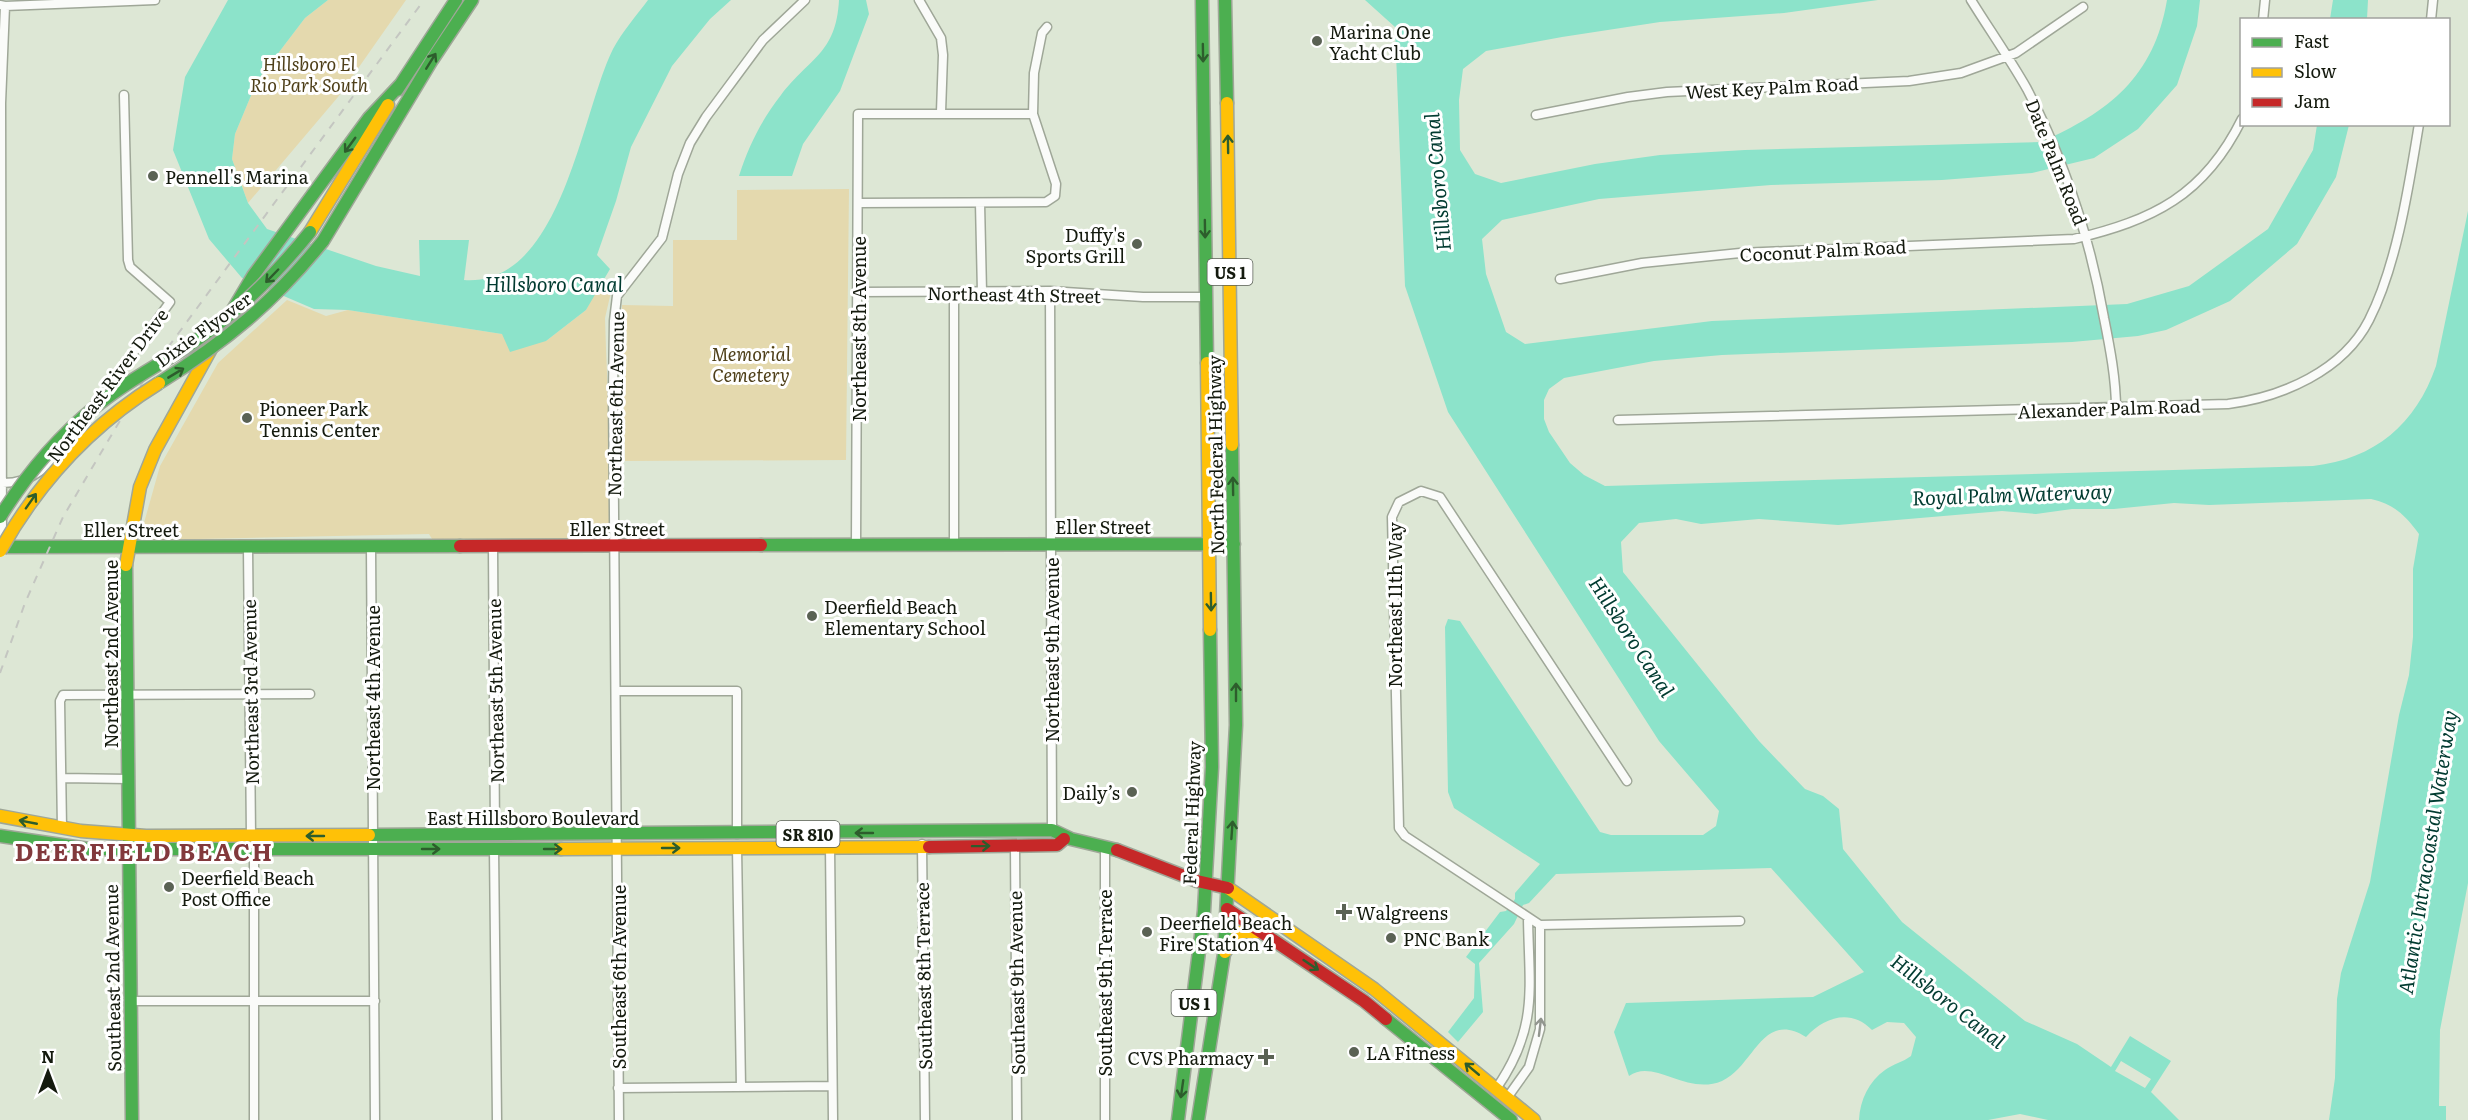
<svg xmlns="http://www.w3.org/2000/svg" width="2468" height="1120" font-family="Literata,serif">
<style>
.green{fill:#e4d9ae}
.water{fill:#8ce3ca;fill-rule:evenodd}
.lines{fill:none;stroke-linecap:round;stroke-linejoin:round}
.street-casing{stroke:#9fa798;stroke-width:11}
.fast-casing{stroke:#9fa798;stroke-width:15}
.slow-casing{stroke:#9fa798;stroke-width:15}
.jam-casing{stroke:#9fa798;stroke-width:15}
.street{stroke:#fafbf9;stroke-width:8}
.fast{stroke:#4caf50;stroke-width:12}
.slow{stroke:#ffc107;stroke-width:12}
.jam{stroke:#c62828;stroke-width:12}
.rail{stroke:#c4c6c1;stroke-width:2;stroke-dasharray:8 8;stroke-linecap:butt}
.fast-bridge-casing{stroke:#9fa798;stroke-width:15;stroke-linecap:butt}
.slow-bridge-casing{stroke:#9fa798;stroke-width:15;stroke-linecap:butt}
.fast-bridge{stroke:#4caf50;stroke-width:12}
.slow-bridge{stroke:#ffc107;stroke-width:12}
.oneway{stroke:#2d5d2c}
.oneway2{stroke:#92968f}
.poi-dot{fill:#5a6254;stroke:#fff;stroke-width:2}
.labels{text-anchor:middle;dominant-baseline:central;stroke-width:6;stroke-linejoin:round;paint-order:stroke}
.shield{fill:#fff;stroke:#5a5f56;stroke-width:1.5}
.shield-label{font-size:16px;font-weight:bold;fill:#141a0e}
.poi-label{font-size:18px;fill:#141a0e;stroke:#fff;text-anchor:start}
.park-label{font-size:18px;font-style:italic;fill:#4e3f19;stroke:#fff}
.street-label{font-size:18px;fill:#141a0e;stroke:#fff}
.water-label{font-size:20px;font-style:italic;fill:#013b30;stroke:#fff}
.district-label{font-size:24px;font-weight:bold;letter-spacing:1.5px;fill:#82393c;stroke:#fff}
</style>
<rect width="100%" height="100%" fill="#dde7d5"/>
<path class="green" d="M328,0H406L338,97L248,203L232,159L235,134L257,81L305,18Z
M849,189L846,460L625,461L622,305L673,306V240H737V190Z
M600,282L611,292L605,318L606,349L614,546L437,547L429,534L150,540L142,530L160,466L218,363L287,300L326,316L348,310L546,341L586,310Z"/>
<path class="water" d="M228,0H328L305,18L257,81L235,134L232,159L248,203L267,229L376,266L420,276L419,240H469L464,280C562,287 581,113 613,49C622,32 637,15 648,0H731L710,19L672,66L631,147L616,201L597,255L610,269L586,310L546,341L510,352L502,334L348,310L314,309L242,278L209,239L173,150L185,77Z
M839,0H866L869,14L840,91L803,144L792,176H739C749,145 761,121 781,95C810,57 836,54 839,0Z
M1365,0H1878L1784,13L1660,22L1562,37L1486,51L1463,69L1459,100L1460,150L1475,174L1501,183L1595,164L1660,155L1745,150L2041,142C2109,112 2154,77 2167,0H2200L2197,26L2177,85L2138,129L2094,158L2032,173L1942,180L1771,185L1599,199L1502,220L1482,239L1486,274L1506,332L1525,344L1712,321L2127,304L2189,286L2268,229L2313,150L2317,125H2349L2336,177L2297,244L2230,301L2166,330L2138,336L2072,342L1722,355L1654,361L1564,378L1549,389L1544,400V419L1549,432L1570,463L1584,475L1605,486L2313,466C2375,459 2416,424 2436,366L2468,211V883L2440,1030L2439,1106H2446V1120H2329L2335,1078L2337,999L2341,973L2370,882L2399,715L2409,675L2413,637V569L2419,534C2405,515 2394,504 2371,499L2209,505L2174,503L2114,509H2072L2036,514L2002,511L1838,525L1759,519L1701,524L1676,519L1639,523L1621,542L1623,572L1759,741L1805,789L1823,796L1839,809L1843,849L1902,922L2025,1021L2077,1044L2111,1067L2130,1036L2171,1061L2151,1092L2179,1120H2048L2020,1114L1988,1120H1859C1860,1100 1869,1081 1885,1070C1893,1064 1903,1062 1911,1056L1916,1037L1904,1023L1887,1022L1872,1030C1851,1008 1824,1017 1806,1037C1762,1009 1754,1067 1722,1081C1686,1096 1654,1058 1629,1076L1614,1032L1626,1003L1813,997L1864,972L1771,868L1556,874L1529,903L1523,905L1514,924L1479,963L1483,1012L1458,1042L1448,1032L1474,998L1475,964L1466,957L1500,912L1506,911L1515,899V893L1540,864L1454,808L1448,792L1445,627L1448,619L1460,621L1600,832L1611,835H1703L1716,826L1719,811L1659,741L1448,412L1405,286L1395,27ZM2121,1061L2151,1079L2145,1088L2115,1071Z
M2333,0H2368L2367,19H2330Z"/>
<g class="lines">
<g class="street-casing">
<path id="street" d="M919,0L941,38L943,55L941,112
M1971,0C1989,29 2010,59 2027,89C2065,162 2090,238 2104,318C2110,348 2116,379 2116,409
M0,5L5,6L1,103L2,543
M5,6L155,0
M2263,20L2265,0
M2431,20L2433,0
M1536,115L1628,97L1667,92L1909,81L1961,73L2016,53L2083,7
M858,203L1046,202L1055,196L1056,184L1033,114L1034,73L1042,33L1047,27
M980,203L982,292
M1560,279L1642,263L1740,253L2074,239C2153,220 2204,196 2242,119
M1050,291L1052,830
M858,292L1050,291L1143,297H1206
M954,293V544
M100,399L170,302L130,267L128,260L124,95
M1618,420L2228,404C2282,397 2343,371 2369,320C2397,265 2409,185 2419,124
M3,483C40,483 52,459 74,432
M856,545L858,114H1033
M493,547L495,835
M248,548L251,836
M371,548L375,1120
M616,691H737V834
M62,778L128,779
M62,828L60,701L63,695L310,694
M922,844L925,1120
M1015,846L1017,1120
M1105,846V1120
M830,847L833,1120
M737,848L741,1087
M494,849L497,1120
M254,851V1120
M1540,925L1405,836L1399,828L1392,517L1399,502L1421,491L1440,497L1627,781
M1540,925L1740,921
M131,1001H375
M618,1088L832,1086
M1496,1089C1539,1027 1529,989 1528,918
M1507,1098L1529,1067L1540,1029V925
M619,1120L613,392L614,321L617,296L662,238L678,174L690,143L706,117L763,40L805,0"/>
</g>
<g class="fast-casing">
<path id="fast" d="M1202,0L1207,363
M1225,0L1227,103
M397,90L456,0
M323,241L432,60L472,0
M228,318L253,276L369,118L401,84
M761,545L1234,544
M0,547L460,546
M126,565L132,1120
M369,835L1052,830L1071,839L1117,850
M0,836L89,849H561
M1386,1019L1511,1120
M1178,1120L1204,911L1212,767L1210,630
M1198,1120L1224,954L1236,725L1232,445"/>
</g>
<g class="slow-casing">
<path id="slow" d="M1227,103L1232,445
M310,232L388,105
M1207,363L1210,630
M126,565L140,487L155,450L228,318
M0,816L81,831L146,836L369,835
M561,849L929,847
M1228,888L1374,989L1534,1120
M1225,952L1240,932H1261"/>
</g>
<g class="jam-casing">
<path id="jam" d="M460,546L761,545
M929,847L1057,845L1064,839
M1117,850L1197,881L1228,888
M1227,909L1364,1001L1386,1019"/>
</g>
<use href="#street" class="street"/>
<use href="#fast" class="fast"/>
<use href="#slow" class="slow"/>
<use href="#jam" class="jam"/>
<path class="rail" d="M0,673L25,603L63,517L144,380L424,0"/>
<g class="fast-bridge-casing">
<path id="fast-bridge" d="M159,383C225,342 274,302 323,241
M0,517C26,475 57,438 95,407C127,380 164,363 198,339C241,309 277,273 310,232"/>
</g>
<g class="slow-bridge-casing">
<path id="slow-bridge" d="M0,551C39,481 91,425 159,383"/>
</g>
<use href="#fast-bridge" class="fast-bridge"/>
<use href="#slow-bridge" class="slow-bridge"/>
</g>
<defs><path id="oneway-shaft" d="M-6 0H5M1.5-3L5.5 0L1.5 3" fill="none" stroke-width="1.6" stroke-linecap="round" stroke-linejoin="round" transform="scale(1.5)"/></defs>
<g class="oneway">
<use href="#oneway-shaft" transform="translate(1203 53) rotate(89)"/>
<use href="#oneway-shaft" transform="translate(431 61) rotate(-58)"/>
<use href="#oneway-shaft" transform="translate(1228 144) rotate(-91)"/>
<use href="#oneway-shaft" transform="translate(350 145) rotate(126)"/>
<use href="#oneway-shaft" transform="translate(1205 229) rotate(89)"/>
<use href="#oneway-shaft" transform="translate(272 276) rotate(134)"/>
<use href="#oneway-shaft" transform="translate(176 373) rotate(-31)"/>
<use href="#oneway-shaft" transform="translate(1233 486) rotate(-91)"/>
<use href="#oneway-shaft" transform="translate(31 501) rotate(-55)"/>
<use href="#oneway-shaft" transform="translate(1211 602) rotate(89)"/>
<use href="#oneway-shaft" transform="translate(1236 692) rotate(-90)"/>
<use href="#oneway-shaft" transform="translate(28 822) rotate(-169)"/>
<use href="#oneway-shaft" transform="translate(1232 830) rotate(-86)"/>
<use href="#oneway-shaft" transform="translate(864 833) rotate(180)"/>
<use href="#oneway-shaft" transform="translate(315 836) rotate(180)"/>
<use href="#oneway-shaft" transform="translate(981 846) rotate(-1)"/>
<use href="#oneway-shaft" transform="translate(671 848)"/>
<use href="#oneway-shaft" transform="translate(431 849)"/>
<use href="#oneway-shaft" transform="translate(553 849)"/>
<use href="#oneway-shaft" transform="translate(1311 965) rotate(34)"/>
<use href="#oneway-shaft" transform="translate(1472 1069) rotate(-140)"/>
<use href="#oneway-shaft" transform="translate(1182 1089) rotate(98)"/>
</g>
<use class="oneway2" href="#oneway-shaft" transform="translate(1540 1027) rotate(-83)"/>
<g class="poi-dot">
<circle cx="1317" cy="41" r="6"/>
<circle cx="153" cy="176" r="6"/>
<circle cx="1137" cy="244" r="6"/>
<circle cx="247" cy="418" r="6"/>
<circle cx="812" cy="616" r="6"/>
<circle cx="1132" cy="792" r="6"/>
<circle cx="169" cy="887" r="6"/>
<path d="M1341 903h6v6h6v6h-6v6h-6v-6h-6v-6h6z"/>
<circle cx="1147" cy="932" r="6"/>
<circle cx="1391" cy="938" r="6"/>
<circle cx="1354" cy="1052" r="6"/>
<path d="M1263 1048h6v6h6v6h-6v6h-6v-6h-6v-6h6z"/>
</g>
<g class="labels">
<g class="shield">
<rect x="1207.5" y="259" width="45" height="26" rx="4.5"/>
<rect x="776.5" y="821" width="63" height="26" rx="4.5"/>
<rect x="1171.5" y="990" width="45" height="26" rx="4.5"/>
</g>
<g class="shield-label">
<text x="1230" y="272">US 1</text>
<text x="808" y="834">SR 810</text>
<text x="1194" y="1003">US 1</text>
</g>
<g class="poi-label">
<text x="1329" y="31">Marina One<tspan x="1329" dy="21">Yacht Club</tspan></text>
<text x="165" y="176">Pennell's Marina</text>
<text x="1125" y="234" text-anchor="end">Duffy's<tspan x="1125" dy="21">Sports Grill</tspan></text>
<text x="259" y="408">Pioneer Park<tspan x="259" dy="21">Tennis Center</tspan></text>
<text x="824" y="606">Deerfield Beach<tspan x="824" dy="21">Elementary School</tspan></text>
<text x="1120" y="792" text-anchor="end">Daily’s</text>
<text x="181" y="877">Deerfield Beach<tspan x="181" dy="21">Post Office</tspan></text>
<text x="1356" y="912">Walgreens</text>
<text x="1159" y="922">Deerfield Beach<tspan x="1159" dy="21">Fire Station 4</tspan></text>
<text x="1403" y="938">PNC Bank</text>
<text x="1366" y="1052">LA Fitness</text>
<text x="1254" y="1057" text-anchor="end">CVS Pharmacy</text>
</g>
<g class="park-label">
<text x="309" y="63">Hillsboro El<tspan x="309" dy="21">Rio Park South</tspan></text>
<text x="751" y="353">Memorial<tspan x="751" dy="21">Cemetery</tspan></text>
</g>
<g class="street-label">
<text transform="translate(1772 87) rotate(-3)">West Key Palm Road</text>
<text transform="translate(2057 162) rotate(68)">Date Palm Road</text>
<text transform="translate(1823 250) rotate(-3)">Coconut Palm Road</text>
<text transform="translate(1014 294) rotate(1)">Northeast 4th Street</text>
<text transform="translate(203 329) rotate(-36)">Dixie Flyover</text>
<text transform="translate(858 329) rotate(-90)">Northeast 8th Avenue</text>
<text transform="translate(107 385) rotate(-53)">Northeast River Drive</text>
<text transform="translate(615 404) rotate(-89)">Northeast 6th Avenue</text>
<text transform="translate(2109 408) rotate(-2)">Alexander Palm Road</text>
<text transform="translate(1215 455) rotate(-91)">North Federal Highway</text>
<text x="1103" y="526">Eller Street</text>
<text x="617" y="528">Eller Street</text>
<text x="131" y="529">Eller Street</text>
<text transform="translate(1394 605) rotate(-90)">Northeast 11th Way</text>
<text transform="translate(1051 650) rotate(-90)">Northeast 9th Avenue</text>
<text transform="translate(110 654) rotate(-90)">Northeast 2nd Avenue</text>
<text transform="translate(495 691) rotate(-91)">Northeast 5th Avenue</text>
<text transform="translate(250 692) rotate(-91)">Northeast 3rd Avenue</text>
<text transform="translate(372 698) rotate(-90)">Northeast 4th Avenue</text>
<text transform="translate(1191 813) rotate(-88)">Federal Highway</text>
<text x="533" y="817">East Hillsboro Boulevard</text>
<text transform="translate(923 976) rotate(-91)">Southeast 8th Terrace</text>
<text transform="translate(618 977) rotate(-90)">Southeast 6th Avenue</text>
<text transform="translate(112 978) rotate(-91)">Southeast 2nd Avenue</text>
<text transform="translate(1016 983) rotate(-91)">Southeast 9th Avenue</text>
<text transform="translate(1104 983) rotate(-90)">Southeast 9th Terrace</text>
</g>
<g class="water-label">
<text transform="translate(1436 182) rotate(-95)">Hillsboro Canal</text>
<text x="554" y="283">Hillsboro Canal</text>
<text transform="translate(2012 493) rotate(-2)">Royal Palm Waterway</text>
<text transform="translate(1633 636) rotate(57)">Hillsboro Canal</text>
<text transform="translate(2426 852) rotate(-81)">Atlantic Intracoastal Waterway</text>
<text transform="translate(1949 1000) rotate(38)">Hillsboro Canal</text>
</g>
<g class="district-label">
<text x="144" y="850">DEERFIELD BEACH</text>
</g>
</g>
<rect x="2240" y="18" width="210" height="108" fill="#ffffff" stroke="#a1a39f" stroke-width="1.5"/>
<rect x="2252" y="38" width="30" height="9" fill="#4caf50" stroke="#a1a39f" stroke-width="1.5"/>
<text x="2294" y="48" font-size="18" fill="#141a0e">Fast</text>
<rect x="2252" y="68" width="30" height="9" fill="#ffc107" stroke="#a1a39f" stroke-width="1.5"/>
<text x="2294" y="78" font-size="18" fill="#141a0e">Slow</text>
<rect x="2252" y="98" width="30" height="9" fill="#c62828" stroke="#a1a39f" stroke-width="1.5"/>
<text x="2294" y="108" font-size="18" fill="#141a0e">Jam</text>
<g transform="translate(48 1072)" stroke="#ffffff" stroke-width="4.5" paint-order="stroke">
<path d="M0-4.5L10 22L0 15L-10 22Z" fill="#141a0e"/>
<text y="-9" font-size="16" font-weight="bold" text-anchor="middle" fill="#141a0e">N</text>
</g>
</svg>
